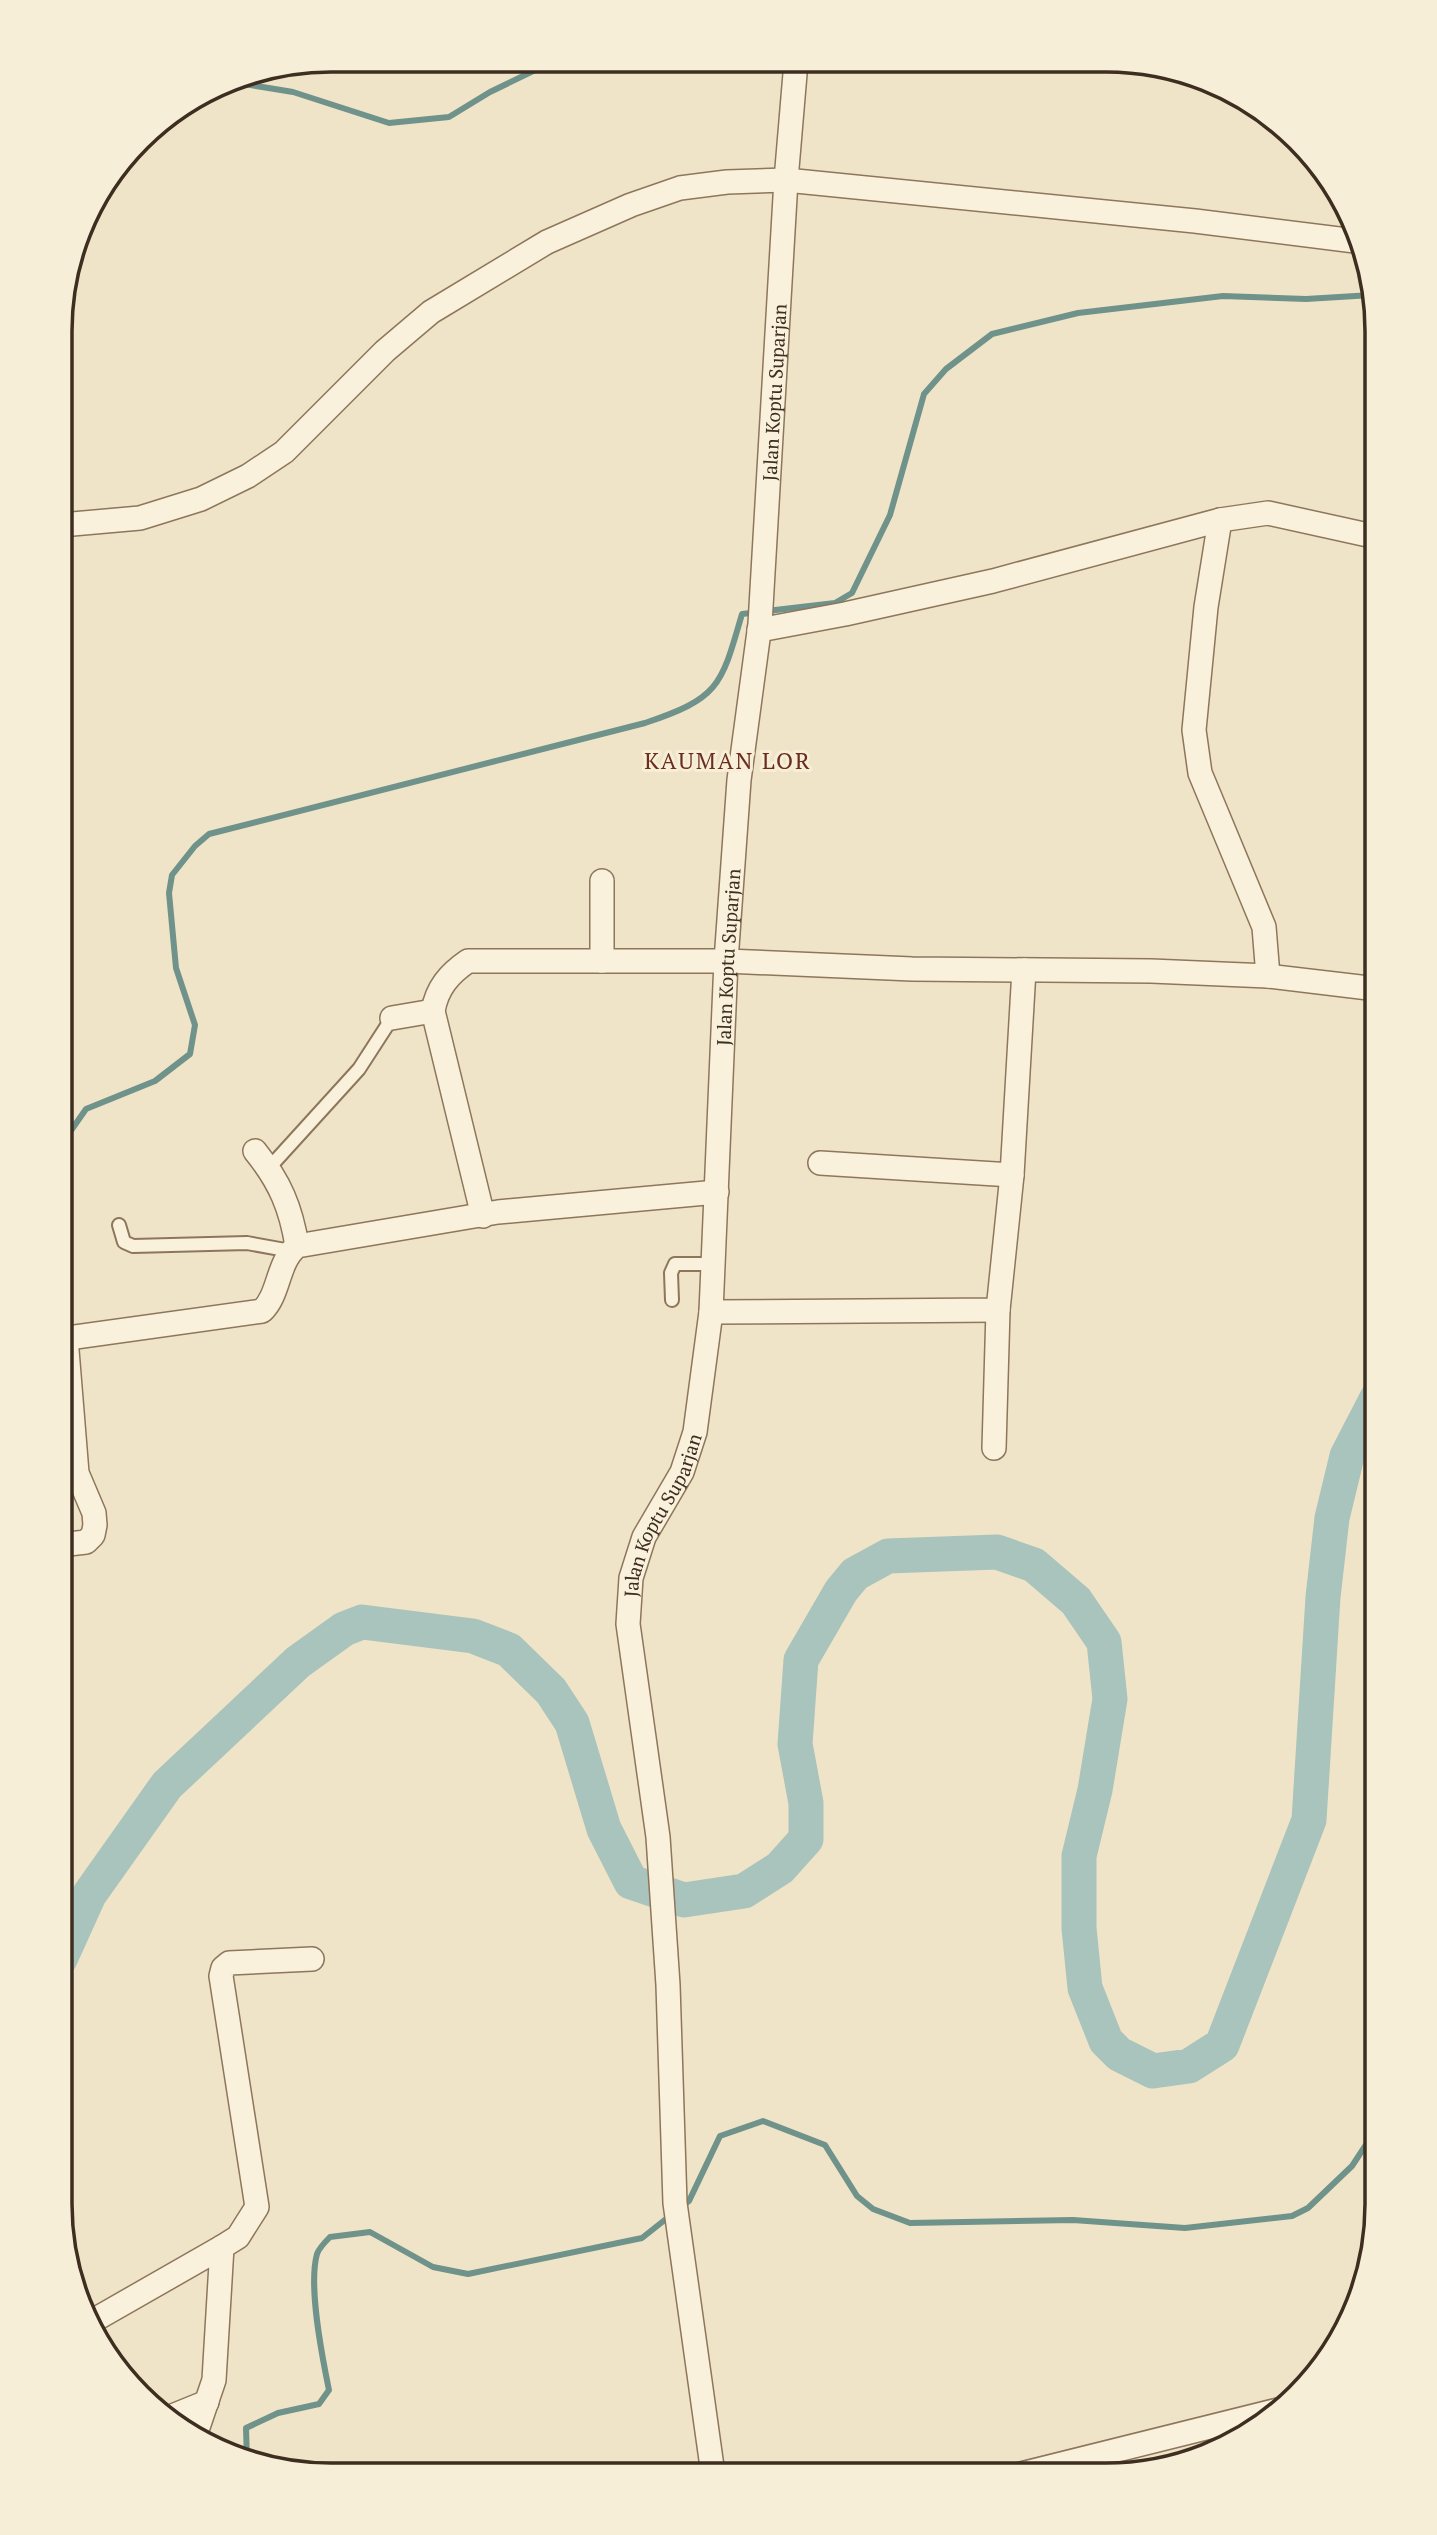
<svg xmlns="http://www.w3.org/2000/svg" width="1437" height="2535" font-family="'PT Serif',serif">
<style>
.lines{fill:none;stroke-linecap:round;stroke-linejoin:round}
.stream{stroke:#6f938a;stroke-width:6}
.river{stroke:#a9c4bc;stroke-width:35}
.lane-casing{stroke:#8d765c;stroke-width:16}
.street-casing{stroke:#8d765c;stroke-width:26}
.lane{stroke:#faf1dc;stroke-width:12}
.street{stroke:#faf1dc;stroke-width:23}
.labels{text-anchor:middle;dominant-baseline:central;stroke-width:6;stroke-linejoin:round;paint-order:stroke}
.street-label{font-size:19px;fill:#3d2e20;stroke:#f7eed8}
.quarter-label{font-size:23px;letter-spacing:2px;fill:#6b2e1e;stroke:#f7eed8}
.rim{fill:none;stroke:#3d2e20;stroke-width:3.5}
</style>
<rect width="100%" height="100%" fill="#f0e4c8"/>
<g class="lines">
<path class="stream" d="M226,81L293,92L389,123L449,117L490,92L554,61
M61,1137L70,1132L86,1109L155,1081L190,1054L195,1025L176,968L169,893L172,875L195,846L209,834L645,723C719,698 721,687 742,614L835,603L852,593L890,515L924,394L946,369L992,334L1078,313L1223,296L1306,299L1372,295
M680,2208L689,2201L720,2136L763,2121L825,2145L857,2196L873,2209L910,2223L1073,2220L1185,2228L1292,2216L1308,2208L1352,2166L1377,2128
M247,2460L246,2428L278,2413L319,2404L329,2390C322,2356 308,2286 317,2254C319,2248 325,2242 330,2237L370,2232L433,2267L468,2274L642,2238L671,2215"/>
<path class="river" d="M60,1959L89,1895L167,1785L298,1662L344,1629L362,1622L473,1636L509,1650L551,1691L572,1723L604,1829L631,1882L684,1900L744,1891L780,1868L806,1839V1803L795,1744L801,1660L841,1591L855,1574L888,1556L997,1552L1034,1565L1076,1601L1104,1642L1110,1699L1095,1790L1079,1856V1928L1085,1988L1106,2041L1119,2054L1153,2071L1189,2066L1222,2045L1309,1820L1323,1597L1332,1518L1347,1456L1377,1398"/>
<g class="lane-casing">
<path id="lane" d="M269,1168L359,1069L392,1018
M119,1225L124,1242L133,1246L247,1243L291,1251
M672,1300L671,1273L675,1264H712"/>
</g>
<g class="street-casing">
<g id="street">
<path d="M1220,520L1206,607L1194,730L1200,773L1264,927L1268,976"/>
<path d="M61,525L140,518L201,499L248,476L284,452L385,351L431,312L547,242L631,205L680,188L727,182L786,180L1195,221L1363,242"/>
<path d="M759,630L845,614L993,581L1220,520L1268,513L1377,537"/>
<path d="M602,881V961"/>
<path d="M392,1018L433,1011"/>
<path d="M255,1151C280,1182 291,1208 297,1246"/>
<path d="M820,1163L1012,1175"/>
<path d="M483,1216L433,1011C437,988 449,974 468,961H726L912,969L1151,971L1268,976L1377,989"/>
<path d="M711,1312L998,1310L1012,1175L1024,970"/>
<path d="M61,1339L262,1311C280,1294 277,1262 297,1246L498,1212L717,1192"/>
<path d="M994,1448L998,1310"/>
<path d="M60,1545L86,1542L93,1535L95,1525L94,1513L77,1473L66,1338"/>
<path d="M89,2323L222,2247"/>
<path d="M165,2419L207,2402"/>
<path d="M195,2436L214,2380L222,2247L238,2237L257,2207L221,1976L223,1968L229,1963L312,1959"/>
<path id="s1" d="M713,2474L675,2203L668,1985L658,1837L628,1624L631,1578L644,1537L682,1472L695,1432L711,1312L726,961L739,780L760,624L786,180L796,62"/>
<path d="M1017,2475L1282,2409"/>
</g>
</g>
<use href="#lane" class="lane"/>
<use href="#street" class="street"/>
</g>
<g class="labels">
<g class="street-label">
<text stroke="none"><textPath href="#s1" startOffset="2105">Jalan Koptu Suparjan</textPath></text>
<text stroke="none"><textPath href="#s1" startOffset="1538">Jalan Koptu Suparjan</textPath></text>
<text stroke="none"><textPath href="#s1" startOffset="971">Jalan Koptu Suparjan</textPath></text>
</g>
<g class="quarter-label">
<text x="728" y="760">KAUMAN LOR</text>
</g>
</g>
<path d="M0 0H1437V2535H0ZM331 72H1106A259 259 0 0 1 1365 331V2204A259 259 0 0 1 1106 2463H331A259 259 0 0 1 72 2204V331A259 259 0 0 1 331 72Z" fill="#f7eed8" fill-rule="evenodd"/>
<path class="rim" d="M331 72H1106A259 259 0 0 1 1365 331V2204A259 259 0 0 1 1106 2463H331A259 259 0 0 1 72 2204V331A259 259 0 0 1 331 72Z"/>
</svg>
